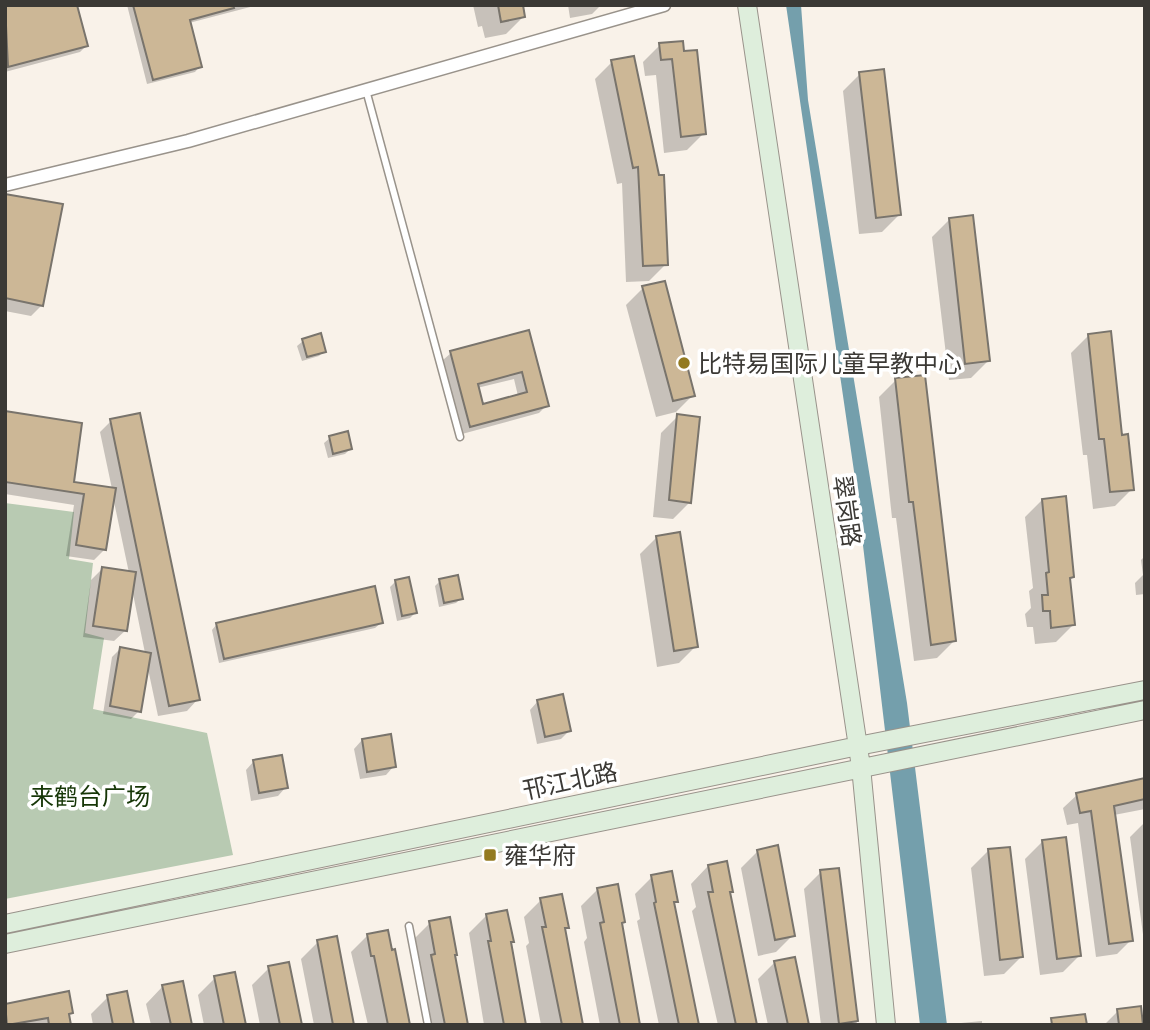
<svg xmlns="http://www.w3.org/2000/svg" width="1150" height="1030" font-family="Jost,'Noto Sans SC',sans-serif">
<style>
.green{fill:#b8cab2}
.water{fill:#749fac}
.shadow{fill:#0003;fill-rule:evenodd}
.building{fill:#ccb796;stroke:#79746c;stroke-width:2;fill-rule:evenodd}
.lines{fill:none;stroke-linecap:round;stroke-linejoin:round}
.lane-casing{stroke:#99938b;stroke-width:9}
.street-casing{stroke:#99938b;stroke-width:15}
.secondary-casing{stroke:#99938b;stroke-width:20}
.lane{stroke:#fff;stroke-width:6}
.street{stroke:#fff;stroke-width:12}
.secondary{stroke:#deeedc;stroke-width:18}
.poi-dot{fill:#937a20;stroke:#fff;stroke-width:2.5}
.labels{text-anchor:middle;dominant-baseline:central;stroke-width:7;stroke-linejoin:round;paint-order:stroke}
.poi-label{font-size:24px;fill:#3b3935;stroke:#fff;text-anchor:start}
.street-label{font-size:24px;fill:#3b3935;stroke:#fff}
.park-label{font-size:24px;fill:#163607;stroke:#fff}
</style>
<rect width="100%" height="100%" fill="#f9f2e9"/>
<path class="green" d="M5,503L74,512L69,559L93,563L85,633L104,638L93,709L207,733L233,855L5,899Z"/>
<path class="water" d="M786,5H801L808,100L907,703L947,1025H920L855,478Z"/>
<path class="shadow" d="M5,5L86,46L80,52L5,72Z
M127,5H258L189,23L200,66L195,72L147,84Z
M473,5H521L523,17L506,34L485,38L482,26L478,27Z
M568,5H601L592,14L570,18Z
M681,42L704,133L687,150L664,153L656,75L645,76L643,62L660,45Z
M612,62L657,177L666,264L649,281L626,282L622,183L617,184L595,79Z
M860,74L899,215L882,232L859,234L843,91Z
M5,196L42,305L31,316L5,311Z
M949,220L988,361L971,378L949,380L932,237Z
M643,288L693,395L676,412L656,417L626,305Z
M527,332L547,405L539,413L462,434L443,360L451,353ZM514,379L518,396L482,406L477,388Z
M1088,336L1120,437L1132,489L1115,506L1093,509L1087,455H1083L1071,353Z
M303,341L324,351L319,356L302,361L297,346Z
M896,380L954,641L937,658L914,661L896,518H892L879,397Z
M5,413L72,483L112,489L100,432L111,421L198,699L187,711L158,716L147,664L139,711L131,719L103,714L112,657L120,649L145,653L132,589L126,630L114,641L83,637L91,580L102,569L129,573L113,497L105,549L94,560L66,556L74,505L5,494Z
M678,416L690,502L673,519L653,517L661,433Z
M330,438L350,449L345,454L328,458L324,443Z
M1042,500L1073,577L1069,581L1073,625L1056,642L1035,644L1033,627H1027L1025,614L1031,608L1029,591L1033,588L1025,517Z
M657,537L696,646L679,663L657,667L640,554Z
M1145,556V594L1136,595L1135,583L1143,575L1141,560Z
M440,581L461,598L456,603L439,607L435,586Z
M395,582L415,613L410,618L397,621L390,587Z
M381,623L375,628L219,663L212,630L217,624Z
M538,701L569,731L561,739L537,744L530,710Z
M362,740L394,766L386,775L360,779L354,749Z
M254,761L286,787L278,796L251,801L246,770Z
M1145,780V809L1114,815L1131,940L1117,954L1096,957L1078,823L1067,825L1063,808L1077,795Z
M1145,822V942H1144L1130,837Z
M1042,842L1080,955L1063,972L1040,975L1025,859Z
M758,851L793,935L776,952L758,956L741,868Z
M988,851L1021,957L1004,974L984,976L971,868Z
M726,863L739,951L756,1025H718L692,911L696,907L691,884L708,866Z
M838,870L857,1025H821L804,889L821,872Z
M652,877L676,901L673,904L698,1025H659L637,921L640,919L635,894Z
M598,889L632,994L639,1025H600L584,942L587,938L581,906Z
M560,896L577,1001L581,1025H541L526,946L529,943L524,917L541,900Z
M506,912L526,1025H484L469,933L486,916Z
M430,923L453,956L466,1025H425L413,940Z
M368,935L408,1025H368L351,952Z
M318,942L353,1025H314L301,959Z
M775,962L807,1025H768L758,979Z
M269,968L299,1025H260L252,985Z
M215,978L244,1025H204L198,995Z
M163,986L190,1025H151L146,1004Z
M108,997L133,1025H93L91,1014Z
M5,1006L71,1013L68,1016L69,1025H5Z
M1118,1011L1141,1025H1104Z
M982,1021V1025H959L961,1023Z"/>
<path class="building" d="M5,5H77L88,46L8,67Z
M133,5H233L234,8L190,20L202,67L153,80Z
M498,5H523L525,17L501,22Z
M683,41L684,51L697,50L706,134L681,137L672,59L661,60L659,43Z
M634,56L659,175H664L668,265L643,266L638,167L633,168L611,60Z
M884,69L901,215L876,218L859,72Z
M5,194L63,204L43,306L5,298Z
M973,215L990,361L965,364L949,218Z
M665,281L695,396L673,401L642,286Z
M529,330L549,406L470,427L450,351ZM522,372L527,392L483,404L478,384Z
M1111,331L1122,435L1128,434L1134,490L1110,492L1104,439H1099L1088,334Z
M321,333L326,352L307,357L302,339Z
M925,375L956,641L931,645L913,502H909L895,378Z
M5,411L82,423L74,482L116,488L106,550L76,545L84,494L5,482Z
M140,413L200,700L169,706L110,419Z
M677,414L700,417L691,503L669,500Z
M348,431L352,449L333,454L329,436Z
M1066,496L1074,577L1070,578L1075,625L1051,628L1050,611H1043L1042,595H1048L1046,573L1049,572L1042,499Z
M680,532L698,647L674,651L656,536Z
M102,567L136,572L127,631L93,626Z
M458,575L463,599L444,603L439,579Z
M409,577L417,613L402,616L395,580Z
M375,586L383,623L224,659L216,623Z
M120,647L151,653L141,712L110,706Z
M563,694L571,731L545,737L537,700Z
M391,734L396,767L367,772L362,739Z
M282,755L288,788L259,793L253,760Z
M1145,778V799L1114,806L1133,941L1109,944L1091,811L1080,813L1076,793Z
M1066,837L1081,956L1057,959L1042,840Z
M778,845L795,936L775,940L757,850Z
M1010,847L1023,957L1000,960L988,849Z
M727,861L733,892H730L757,1025H736L708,892H713L708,865Z
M839,868L858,1021L839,1024L820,870Z
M672,871L678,902H674L699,1025H679L654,903L656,902L651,875Z
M618,884L625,922L622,923L640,1025H620L600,923L604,922L597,888Z
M562,894L569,928H565L583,1025H562L542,927H546L540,898Z
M507,910L514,942H511L526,1025H504L488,941H491L486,914Z
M450,917L457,955H455L468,1025H445L431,955L435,954L429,921Z
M388,930L392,950L395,949L410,1025H388L374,956H371L367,934Z
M337,936L354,1025H333L317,940Z
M795,957L809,1025H788L774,961Z
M289,962L302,1025H280L268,966Z
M235,972L246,1025H224L214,976Z
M183,981L192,1025H171L162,985Z
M69,991L73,1013L69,1014L71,1025H49L48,1018L7,1025L5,1004Z
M127,991L134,1025H113L107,995Z
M1141,1006L1143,1025H1119L1117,1009Z
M1085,1014L1087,1025H1052L1051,1018Z"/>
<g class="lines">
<g class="lane-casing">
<path id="lane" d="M366,90L460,437
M409,926L428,1025"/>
</g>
<g class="street-casing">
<path id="street" d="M5,185L188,141L664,5"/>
</g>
<g class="secondary-casing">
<path id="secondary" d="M747,5L861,767L886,1025
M5,924L858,746L1145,690
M5,944L1145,710"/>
</g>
<use href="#lane" class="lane"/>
<use href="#street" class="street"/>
<use href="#secondary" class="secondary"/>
</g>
<g class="poi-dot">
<circle cx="684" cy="363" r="7"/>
<rect x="483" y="848" width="14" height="14" rx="3.5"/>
</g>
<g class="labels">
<g class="poi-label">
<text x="698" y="363">比特易国际儿童早教中心</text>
<text x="504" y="855">雍华府</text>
</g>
<g class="street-label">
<text transform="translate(847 511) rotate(82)">翠岗路</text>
<text transform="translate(570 781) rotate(-12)">邗江北路</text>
</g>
<g class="park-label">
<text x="90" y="796">来鹤台广场</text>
</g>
</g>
<rect width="1150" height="1030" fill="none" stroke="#3b3935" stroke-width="14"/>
</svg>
